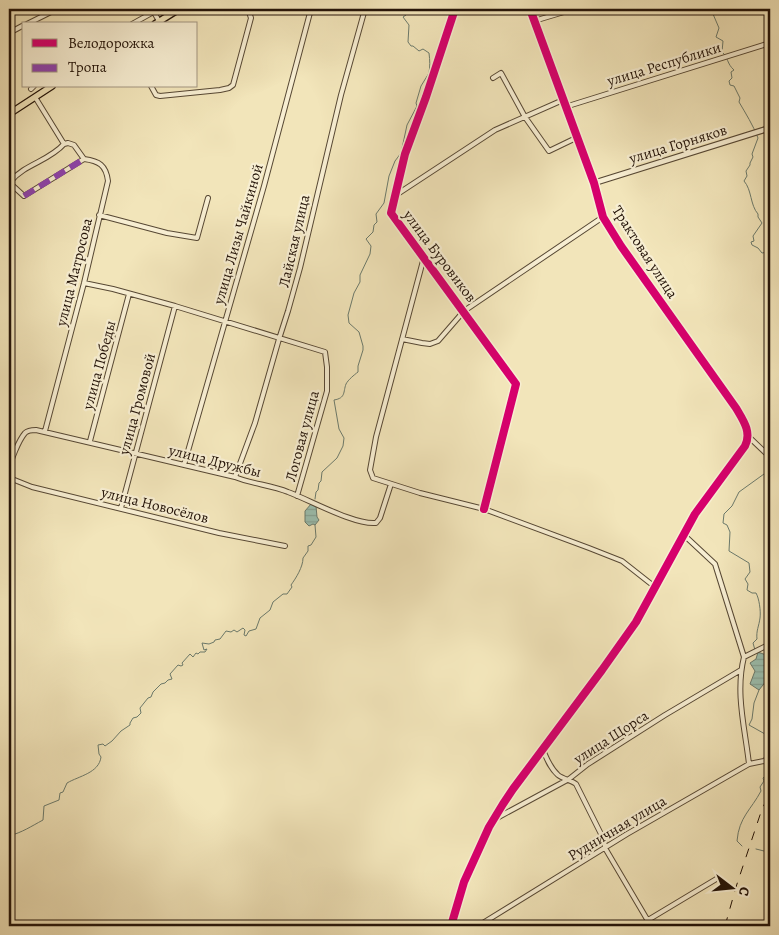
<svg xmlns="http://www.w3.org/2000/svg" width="779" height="935" font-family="Alegreya,serif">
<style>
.water{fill:url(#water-rules);stroke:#6b7a6c}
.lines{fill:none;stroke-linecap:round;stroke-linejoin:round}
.stream{stroke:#6b7a6c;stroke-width:1}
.minor-casing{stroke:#574834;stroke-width:6}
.tertiary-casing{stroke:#574834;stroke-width:7}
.primary-casing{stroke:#231308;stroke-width:8}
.minor{stroke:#f7eed2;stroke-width:4}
.tertiary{stroke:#f7eed2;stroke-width:4.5}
.primary{stroke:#f2e5ba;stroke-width:5.5}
.rail{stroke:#231308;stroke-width:1;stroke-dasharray:9 9;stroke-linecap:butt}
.quiet{stroke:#8e44ad;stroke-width:6;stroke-dasharray:12 6;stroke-linecap:butt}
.cycleway-casing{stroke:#f7eed2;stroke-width:11}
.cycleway{stroke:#d6006c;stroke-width:8}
.labels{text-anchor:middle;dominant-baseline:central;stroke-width:4.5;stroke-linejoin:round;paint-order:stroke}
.street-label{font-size:15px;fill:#231308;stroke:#f7eed2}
</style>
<defs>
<pattern id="water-rules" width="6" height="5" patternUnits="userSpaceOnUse" patternTransform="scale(1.25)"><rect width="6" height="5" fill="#9bbfaf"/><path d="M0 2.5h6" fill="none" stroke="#85a395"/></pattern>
</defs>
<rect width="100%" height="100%" fill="#f2e5ba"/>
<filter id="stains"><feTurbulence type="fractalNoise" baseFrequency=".004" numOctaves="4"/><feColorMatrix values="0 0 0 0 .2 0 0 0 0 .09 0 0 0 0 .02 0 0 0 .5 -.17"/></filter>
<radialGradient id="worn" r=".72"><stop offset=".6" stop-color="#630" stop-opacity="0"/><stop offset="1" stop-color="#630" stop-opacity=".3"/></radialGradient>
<path class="water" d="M311,504L316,506L317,517L319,520L315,525L313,524L309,526L305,522V511Z
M758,652L766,655L768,660L766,668L769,671L767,680L759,690L750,684L755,671L750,663L756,659Z
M769,869L770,892L768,889V891C764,884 764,878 767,870Z"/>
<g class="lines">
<path class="stream" d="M717,9L713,14L719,28L716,37L723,41L722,52C728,57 727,64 734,70L731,72L732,78L729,81L730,85L734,86L740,98L739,102C746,114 753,125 758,138L752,154L753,157L750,163V165L746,171L747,176L744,181C752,190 750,205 758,214V217L762,223L753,236L754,241L751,242L752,245L758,248L762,253L768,252L770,257
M315,499L316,492L318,490L319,483L321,481L322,472L337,458L343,446L344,438L339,429L334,400C346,398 343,392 346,384C348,380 354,375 358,372V366L363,350V346L359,332L349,323L348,315L354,293L360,282V275L370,254L371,246L366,239L373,232L374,225L377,222L376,214L384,203L389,176L395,161L401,153L407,125L417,106L416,103L421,86L429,73C430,66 430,61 429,53L423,49L419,51L413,46H411L408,42L409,25L403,17L406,15L407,9
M755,650L753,643L757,639C756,631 759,626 760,618C761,611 759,598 756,593H752L747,590L748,584L745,579L750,572L749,563L729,551L730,532L727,525L723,523L724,514L732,506L739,492L764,474L770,471
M759,690L754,703L752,719L749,725L765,734L768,743L766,750L768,756
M9,836C23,832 30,827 43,820L44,806L59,800L60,793L63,792L67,783C79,776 99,773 101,757L99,754L98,745L103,744L105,746L112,741L121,731L130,725V723L133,718L137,717L141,713L140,708L148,698L151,697L153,692L161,684L165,683L168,680L172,679L170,674L178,665L181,666L183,665L182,663L190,654L193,657L196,653L198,654L200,652H205L207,649L204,650L202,643L209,644L214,642L215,640L220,639L226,631L231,632L234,630L237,632L243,628L245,630L244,635L246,636L249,631L256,629L260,618L270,610L273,602L283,594H287L292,587L291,585C296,578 303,567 303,558L308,551V546L311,545L316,537L315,525
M742,846L737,841C739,817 751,810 761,791L760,787L764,781L763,778L769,772L768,768L764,765L770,761
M756,849L764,851L769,855V869
M770,896C766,906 765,904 770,914"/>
<g class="minor-casing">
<path id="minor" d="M152,9L159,21
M455,9L426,97L405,154L391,213L516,384L484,509
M534,21L574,9
M27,24L57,9
M132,24L159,9
M9,33L24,25
M493,78L501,73L525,117L549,151L576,138
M151,86L156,95L160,96L220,90L229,88L233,85L251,18L248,9
M31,89L34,86
M35,97L64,144C49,161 25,164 11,181L12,185L24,196L84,159
M565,107L770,43
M396,195L495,130L563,100
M99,215L167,233L197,238L208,198
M424,257L376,437L370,470L373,478L420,493L484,509L589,548L622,561L655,587
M84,283L113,289L175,306L325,352L327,367V391L297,496
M402,339L422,343L430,344L438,341L464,311L603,217
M45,431L84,283L108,181C106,165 99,161 84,159L74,145L68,143L64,144
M749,437L770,457
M90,441L129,294
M184,465L264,186L311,9
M9,471C10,461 19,440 25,433C28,430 32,430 36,430L235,477C252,484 271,485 288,492C310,500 354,525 376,523L380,518L391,484
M9,474L12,479L32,487L219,533L285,546
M235,477L255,423L279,339L288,311L300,268L341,95L365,9
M121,508L175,306
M685,536L715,564L744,657C735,693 745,728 749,764
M744,657L770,644
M543,750C547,759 550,768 558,775C563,779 571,780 576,784L604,840L605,848L651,926
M495,819L569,779L588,764L665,715L741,670
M451,926L464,882L489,827L503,804L513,789L602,670L636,622L695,514L745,446C752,432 743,420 736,408L621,246L603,217L594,183
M478,926L627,834L749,764L764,761L770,756
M638,926L718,878"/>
</g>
<g class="tertiary-casing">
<path id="tertiary" d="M530,9L594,183L770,128"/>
</g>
<g class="primary-casing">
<path id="primary" d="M155,24L179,9
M9,114L52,86"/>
</g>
<use href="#minor" class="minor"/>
<use href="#tertiary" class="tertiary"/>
<use href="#primary" class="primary"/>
<path class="rail" d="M725,926L736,887L762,809L770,793"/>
<path class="quiet" d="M24,196L84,159"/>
<g class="cycleway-casing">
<path id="cycleway" d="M455,9L426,97L405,154L391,213L516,384L484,509
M451,926L464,882L489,827L503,804L513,789L602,670L636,622L695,514L745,446C752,432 743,420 736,408L621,246L603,217L594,183L530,9"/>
</g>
<use href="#cycleway" class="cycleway"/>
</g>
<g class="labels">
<g class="street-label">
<text transform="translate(664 64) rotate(-17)">улица Республики</text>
<text transform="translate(678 144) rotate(-17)">улица Горняков</text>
<text transform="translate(238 234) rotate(-74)">улица Лизы Чайкиной</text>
<text transform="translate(294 241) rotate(-77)">Лайская улица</text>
<text transform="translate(645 252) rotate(57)">Трактовая улица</text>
<text transform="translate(440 256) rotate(53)">улица Буровиков</text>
<text transform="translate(74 272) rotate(-76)">улица Матросова</text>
<text transform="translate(99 365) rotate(-75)">улица Победы</text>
<text transform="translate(137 404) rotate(-75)">улица Громовой</text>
<text transform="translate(302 436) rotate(-75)">Логовая улица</text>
<text transform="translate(215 461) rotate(14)">улица Дружбы</text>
<text transform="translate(155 505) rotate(14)">улица Новосёлов</text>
<text transform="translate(611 737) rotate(-33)">улица Щорса</text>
<text transform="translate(617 828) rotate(-31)">Рудничная улица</text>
</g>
</g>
<rect width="779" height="935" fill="none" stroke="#f2e5ba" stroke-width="30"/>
<rect x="10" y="10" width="759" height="915" fill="none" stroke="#231308" stroke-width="2.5"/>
<rect x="15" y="15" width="749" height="905" fill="none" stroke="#231308"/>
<rect x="22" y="22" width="175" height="65" fill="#f7eed2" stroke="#a29681"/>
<rect x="32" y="39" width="25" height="8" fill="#d6006c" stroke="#a29681"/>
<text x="68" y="48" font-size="15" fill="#231308">Велодорожка</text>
<rect x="32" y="64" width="25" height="8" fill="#8e44ad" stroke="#a29681"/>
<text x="68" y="72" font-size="15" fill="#231308">Тропа</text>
<g transform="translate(732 888) rotate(106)" stroke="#f7eed2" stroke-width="4" paint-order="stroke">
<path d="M0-4L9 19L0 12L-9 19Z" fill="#231308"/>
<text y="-8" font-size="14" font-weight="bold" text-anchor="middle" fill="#231308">С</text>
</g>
<rect width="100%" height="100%" filter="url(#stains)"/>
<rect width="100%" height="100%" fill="url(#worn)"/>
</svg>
